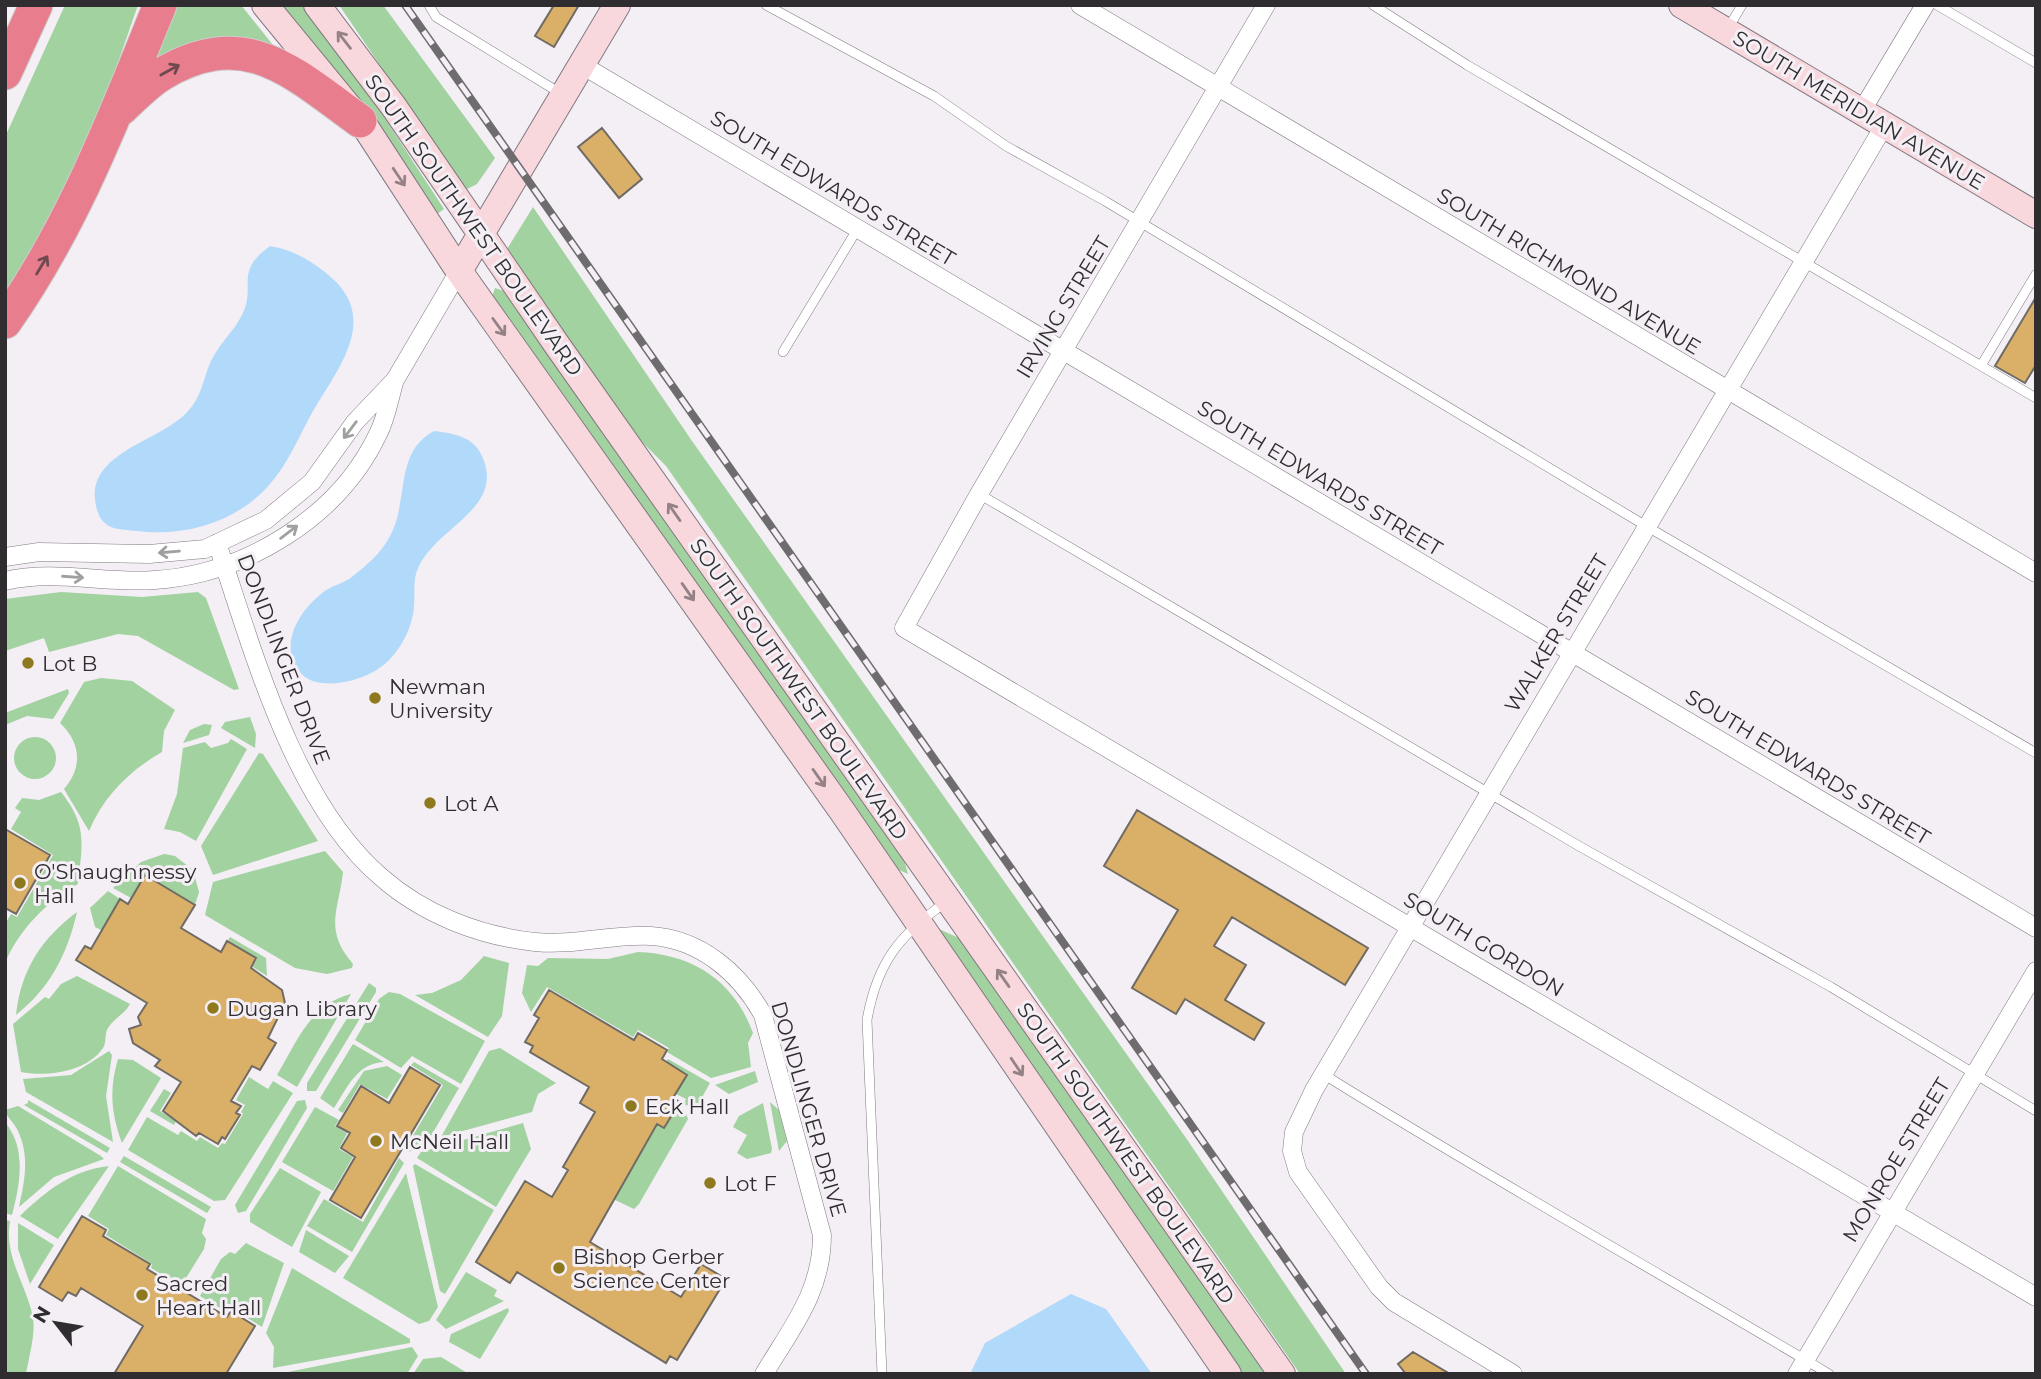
<svg xmlns="http://www.w3.org/2000/svg" width="2041" height="1379" font-family="Montserrat,sans-serif">
<style>
.green{fill:#a1d2a0}
.water{fill:#b1dafa}
.building{fill:#daaf67;stroke:#6f6b64;stroke-width:2}
.lines{fill:none;stroke-linecap:round;stroke-linejoin:round}
.lane-casing{stroke:#807a81;stroke-width:10}
.street-casing{stroke:#807a81;stroke-width:19}
.secondary-casing{stroke:#807a81;stroke-width:28}
.highway-casing{stroke:#cdcdcd;stroke-width:35}
.lane{stroke:#fff;stroke-width:9}
.street{stroke:#fff;stroke-width:18}
.secondary{stroke:#f8d8dd;stroke-width:26}
.highway{stroke:#e87d8d;stroke-width:33}
.rail-casing{stroke:#6f6c6f;stroke-width:8}
.rail{stroke:#f4eef5;stroke-width:5;stroke-dasharray:16;stroke-linecap:butt}
.oneway{stroke:#948286}
.oneway2{stroke:#704950}
.oneway3{stroke:#a1a0a1}
.poi-dot{fill:#8f791e;stroke:#f4eef5;stroke-width:2.5}
.labels{text-anchor:middle;dominant-baseline:central;stroke-width:6;stroke-linejoin:round;paint-order:stroke}
.street-label{font-size:21px;fill:#2f2d2f;stroke:#f4eef5}
.poi-label{font-size:21px;fill:#2f2d2f;stroke:#f4eef5;text-anchor:start}
</style>
<rect width="100%" height="100%" fill="#f4eef5"/>
<path class="green" d="M65,5H138L92,137L5,303V137Z
M174,5H241L273,45L260,43L157,61L152,57Z
M279,5H304L335,42L444,209L437,214Z
M339,5H383L495,158L477,184L465,190Z
M533,207L692,441L1186,1138L1346,1374H1300L666,466L634,434L504,254Z
M495,288L504,291L903,856L908,874L890,866L492,297Z
M61,592L142,597L198,592L206,598L239,689L234,690L138,636L118,634L49,652L44,638L5,651V599Z
M101,678L132,681L175,710L164,731L162,752C130,770 103,797 89,831L64,789C83,767 81,743 60,723L84,682Z
M68,689L69,693L53,719L27,716L5,725V713Z
M250,717L256,734L255,748L221,728L225,722Z
M204,724L212,725L209,735L183,743L190,730Z
M14 758a21 21 0 1 1 42 0a21 21 0 1 1-42 0Z
M231,739L247,749L196,841L180,832L164,829L177,794L183,748L205,742L211,748L228,743Z
M259,753L263,754L318,841L213,875L201,846Z
M61,792C88,826 82,844 78,884C46,902 19,930 5,963V924L11,914L17,917L53,855L11,829L21,812L15,808L22,798L39,800Z
M325,851L343,872C339,910 323,929 353,964L352,968L327,974L295,968L205,915L213,882Z
M164,854L175,856L193,870L199,892L195,905L145,876L131,898L113,888L141,862Z
M108,891L120,899L109,917L111,935L95,927L90,908Z
M77,912C67,955 50,988 16,1015C21,970 41,939 77,912Z
M939,929L961,939L1267,1374H1238L939,934Z
M230,937L266,958L267,976L253,967L257,958L228,940Z
M638,952C693,954 734,981 753,1033L748,1043L751,1067L711,1078L667,1052L669,1048L638,1030L633,1037L547,987L531,1012L522,993L527,965L538,966L548,958L608,959Z
M484,956L509,963L502,1016L488,1037L415,995L432,993L461,980Z
M77,976L130,1004C124,1015 115,1017 108,1028C104,1034 107,1042 103,1048C87,1072 47,1077 21,1072L13,1024L45,997L49,999L61,984Z
M369,983L376,988V992L316,1091H307V1083Z
M389,992L400,994L485,1041L461,1084L412,1056L401,1068L355,1040L379,999Z
M351,994L297,1087L277,1075C297,1042 310,1004 351,994Z
M353,1044L384,1062C357,1063 347,1088 334,1108L320,1098Z
M500,1048L556,1083L538,1094L532,1112L441,1137L489,1051Z
M109,1051L112,1055L106,1096L113,1142L26,1092L23,1079L71,1075Z
M118,1059L133,1060L161,1078L122,1143C111,1113 109,1089 118,1059Z
M668,1059L710,1083L696,1108L683,1104L686,1099L676,1094L687,1075L666,1062Z
M414,1062L459,1088L428,1141L409,1152L405,1149L443,1085L411,1065Z
M387,1066L402,1075L387,1099L360,1084L343,1113L338,1110L364,1071Z
M755,1071L758,1082L729,1094L715,1085Z
M249,1077L268,1089L273,1081L293,1093L225,1200L214,1201L128,1150L147,1117L178,1135L181,1131L197,1141L200,1137L218,1148L222,1143L225,1144L243,1114L241,1112L245,1105L236,1100Z
M164,1089L171,1093L160,1111L176,1121L174,1125L150,1111Z
M28,1100L110,1148L107,1153L24,1105L28,1103Z
M305,1100L307,1108L246,1211L238,1213L235,1205L297,1101Z
M770,1102L779,1110L787,1141L779,1151Z
M763,1103L772,1149L771,1153L747,1159L737,1153L747,1135L733,1127L739,1116Z
M18,1106L101,1156L104,1159L54,1177L19,1207C25,1179 30,1155 17,1129C13,1122 7,1117 5,1110Z
M315,1107L339,1120L335,1126L347,1133L339,1149L353,1157L333,1191L282,1162Z
M676,1108L686,1114L688,1119L639,1204L634,1209L613,1199L657,1124L665,1128Z
M5,1122C27,1149 20,1184 12,1215L5,1213Z
M523,1123L531,1149L496,1207L417,1158L421,1152Z
M124,1156L211,1207L207,1213L120,1162Z
M399,1158L404,1163L352,1252L307,1226L324,1199L363,1222Z
M415,1164L494,1210L445,1294L440,1291L413,1166Z
M109,1166L58,1239L20,1216C46,1191 72,1170 109,1166Z
M118,1166L206,1219L202,1233L206,1239L204,1249L181,1286L151,1268L152,1264L106,1235L109,1229L88,1216Z
M280,1168L321,1192L292,1247L250,1222V1214Z
M406,1173L438,1307L429,1321L419,1324L343,1278Z
M5,1220L10,1221C4,1255 24,1281 32,1313C37,1331 29,1355 26,1374H5Z
M18,1223L54,1245L30,1284L18,1249Z
M306,1230L349,1256L335,1273L299,1252Z
M246,1243L284,1263L262,1327L231,1308L227,1312L200,1296L221,1259L230,1252L235,1254Z
M292,1268L410,1339V1343L273,1368L274,1347L266,1333Z
M466,1272L497,1290L494,1296L504,1301L446,1329L436,1320Z
M508,1308L509,1311L480,1359L449,1342L451,1334Z
M412,1347L418,1356L407,1374H278Z
M441,1357L469,1374H413L423,1359Z"/>
<path class="water" d="M270,246C293,250 308,259 326,273C381,316 341,364 313,411C300,434 288,464 270,484C237,522 186,537 137,531C129,530 118,530 111,527C102,523 98,515 96,506C84,452 161,442 188,411C203,395 203,377 212,359C220,343 234,331 242,315C257,285 233,273 270,246Z
M434,431C457,434 476,437 484,461C502,511 432,529 417,571C413,581 415,596 414,607C412,632 395,661 373,672C358,680 340,685 322,683C310,682 299,675 294,663C282,636 304,606 325,591C333,585 345,583 353,576C366,566 381,553 389,538C410,502 393,453 434,431Z
M1071,1294L1106,1309L1152,1374H970L985,1343Z"/>
<path class="building" d="M554,5H579L554,47L535,36Z
M602,128L642,179L619,198L578,147Z
M2036,297V365L2025,383L1995,366Z
M1137,810L1368,948L1345,985L1232,917L1214,946L1246,965L1225,1000L1264,1023L1254,1040L1185,999L1176,1014L1132,988L1178,910L1104,866Z
M5,829L50,855L16,914L5,908Z
M145,875L195,905L181,928L221,952L227,941L256,958L251,968L282,990L285,1003L268,1038L276,1043L260,1070L252,1066L231,1101L241,1106L236,1113L240,1115L225,1139L222,1137L218,1144L199,1133L196,1136L163,1111L181,1082L155,1066L160,1060L133,1043L129,1029L141,1025L138,1017L147,1003L76,960L85,946L91,949L120,899L128,904Z
M549,990L634,1040L638,1033L667,1050L662,1059L687,1075L673,1098L680,1102L664,1128L657,1124L590,1242L681,1297L701,1264L726,1279L677,1360L670,1356L666,1363L517,1272L510,1283L476,1262L525,1181L552,1197L568,1170L563,1167L595,1112L580,1103L589,1087L530,1052L533,1046L525,1042L539,1018L534,1015Z
M410,1067L440,1085L361,1218L330,1200L355,1157L341,1148L350,1133L337,1126L361,1086L389,1103Z
M82,1216L106,1230L103,1236L150,1264L147,1269L227,1317L231,1311L255,1326L226,1374H114L143,1326L81,1288L76,1296L68,1292L62,1301L39,1287Z
M1413,1352L1450,1374H1406L1398,1364Z"/>
<g class="lines">
<g class="lane-casing">
<path id="lane" d="M429,5L436,17L560,93
M766,5L934,96L1006,146L1105,201L1646,526L2036,753
M1373,5L1467,65L2036,398
M1937,5L2036,63
M1727,30L1742,5
M783,352L858,228
M1982,364L2036,274
M979,494L1579,846L1831,987L2036,1111
M1323,1074C1490,1178 1661,1274 1829,1374
M882,1374L867,1020C877,963 899,935 946,902"/>
</g>
<g class="street-casing">
<path id="street" d="M1080,5L2036,573
M1266,5L979,494L904,628L2036,1297
M582,65L2036,928
M1861,112L1925,5
M217,543C253,650 293,802 381,877C423,914 479,936 535,942C574,946 612,934 651,936C700,939 740,973 763,1015L822,1235C822,1292 792,1327 764,1374
M5,557L39,552L149,554L205,549L266,520L312,482L355,422L395,380L459,271
M5,581C55,569 105,584 155,580C245,574 338,518 378,434C386,419 389,400 394,383
M1513,1374L1394,1302L1379,1287L1298,1172L1292,1151L1294,1132L1314,1090L1884,126
M1797,1374L2036,971"/>
</g>
<g class="secondary-casing">
<path id="secondary" d="M265,5L366,128L459,271L842,811L1228,1374
M317,5L394,107L557,345L1282,1374
M1682,5L2036,215
M459,271L617,5"/>
</g>
<g class="highway-casing">
<path id="highway" d="M5,73L36,5
M121,109C134,97 147,83 162,74C246,24 293,73 360,121
M5,322C74,224 115,115 160,5"/>
</g>
<use href="#lane" class="lane"/>
<use href="#street" class="street"/>
<use href="#secondary" class="secondary"/>
<use href="#highway" class="highway"/>
<g class="rail-casing">
<path id="rail" d="M405,5L1366,1374"/>
</g>
<use href="#rail" class="rail"/>
</g>
<defs><path id="oneway-shaft" d="M-6 0H5M1.5-3L5.5 0L1.5 3" fill="none" stroke-width="1.6" stroke-linecap="round" stroke-linejoin="round" transform="scale(1.75)"/></defs>
<g class="oneway">
<use href="#oneway-shaft" transform="translate(344 40) rotate(-128)"/>
<use href="#oneway-shaft" transform="translate(399 177) rotate(56)"/>
<use href="#oneway-shaft" transform="translate(499 327) rotate(54)"/>
<use href="#oneway-shaft" transform="translate(674 512) rotate(-125)"/>
<use href="#oneway-shaft" transform="translate(688 592) rotate(55)"/>
<use href="#oneway-shaft" transform="translate(819 778) rotate(55)"/>
<use href="#oneway-shaft" transform="translate(1003 978) rotate(-125)"/>
<use href="#oneway-shaft" transform="translate(1017 1067) rotate(56)"/>
</g>
<g class="oneway2">
<use href="#oneway-shaft" transform="translate(170 70) rotate(-29)"/>
<use href="#oneway-shaft" transform="translate(42 265) rotate(-59)"/>
</g>
<g class="oneway3">
<use href="#oneway-shaft" transform="translate(350 430) rotate(127)"/>
<use href="#oneway-shaft" transform="translate(289 532) rotate(-37)"/>
<use href="#oneway-shaft" transform="translate(169 552) rotate(175)"/>
<use href="#oneway-shaft" transform="translate(73 577) rotate(4)"/>
</g>
<g class="poi-dot">
<circle cx="28" cy="663" r="7"/>
<circle cx="375" cy="698" r="7"/>
<circle cx="430" cy="803" r="7"/>
<circle cx="20" cy="883" r="7"/>
<circle cx="213" cy="1008" r="7"/>
<circle cx="631" cy="1106" r="7"/>
<circle cx="376" cy="1141" r="7"/>
<circle cx="710" cy="1183" r="7"/>
<circle cx="559" cy="1268" r="7"/>
<circle cx="142" cy="1295" r="7"/>
</g>
<g class="labels">
<g class="street-label">
<text transform="translate(1859 110) rotate(31)">SOUTH MERIDIAN AVENUE</text>
<text transform="translate(833 188) rotate(31)">SOUTH EDWARDS STREET</text>
<text transform="translate(474 225) rotate(55)">SOUTH SOUTHWEST BOULEVARD</text>
<text transform="translate(1569 271) rotate(31)">SOUTH RICHMOND AVENUE</text>
<text transform="translate(1063 307) rotate(-59)">IRVING STREET</text>
<text transform="translate(1320 478) rotate(31)">SOUTH EDWARDS STREET</text>
<text transform="translate(1556 633) rotate(-59)">WALKER STREET</text>
<text transform="translate(284 659) rotate(69)">DONDLINGER DRIVE</text>
<text transform="translate(799 689) rotate(55)">SOUTH SOUTHWEST BOULEVARD</text>
<text transform="translate(1808 767) rotate(31)">SOUTH EDWARDS STREET</text>
<text transform="translate(1484 944) rotate(31)">SOUTH GORDON</text>
<text transform="translate(809 1109) rotate(74)">DONDLINGER DRIVE</text>
<text transform="translate(1126 1153) rotate(55)">SOUTH SOUTHWEST BOULEVARD</text>
<text transform="translate(1896 1160) rotate(-59)">MONROE STREET</text>
</g>
<g class="poi-label">
<text x="42" y="663">Lot B</text>
<text x="389" y="686">Newman<tspan x="389" dy="24">University</tspan></text>
<text x="444" y="803">Lot A</text>
<text x="34" y="871">O'Shaughnessy<tspan x="34" dy="24">Hall</tspan></text>
<text x="227" y="1008">Dugan Library</text>
<text x="645" y="1106">Eck Hall</text>
<text x="390" y="1141">McNeil Hall</text>
<text x="724" y="1183">Lot F</text>
<text x="573" y="1256">Bishop Gerber<tspan x="573" dy="24">Science Center</tspan></text>
<text x="156" y="1283">Sacred<tspan x="156" dy="24">Heart Hall</tspan></text>
</g>
</g>
<rect width="2041" height="1379" fill="none" stroke="#2f2d2f" stroke-width="14"/>
<g transform="translate(56 1323) rotate(301)" stroke="#f4eef5" stroke-width="5" paint-order="stroke">
<path d="M0-5L12 26L0 18L-12 26Z" fill="#2f2d2f"/>
<text y="-10" font-size="19" font-weight="bold" text-anchor="middle" fill="#2f2d2f">N</text>
</g>
</svg>
